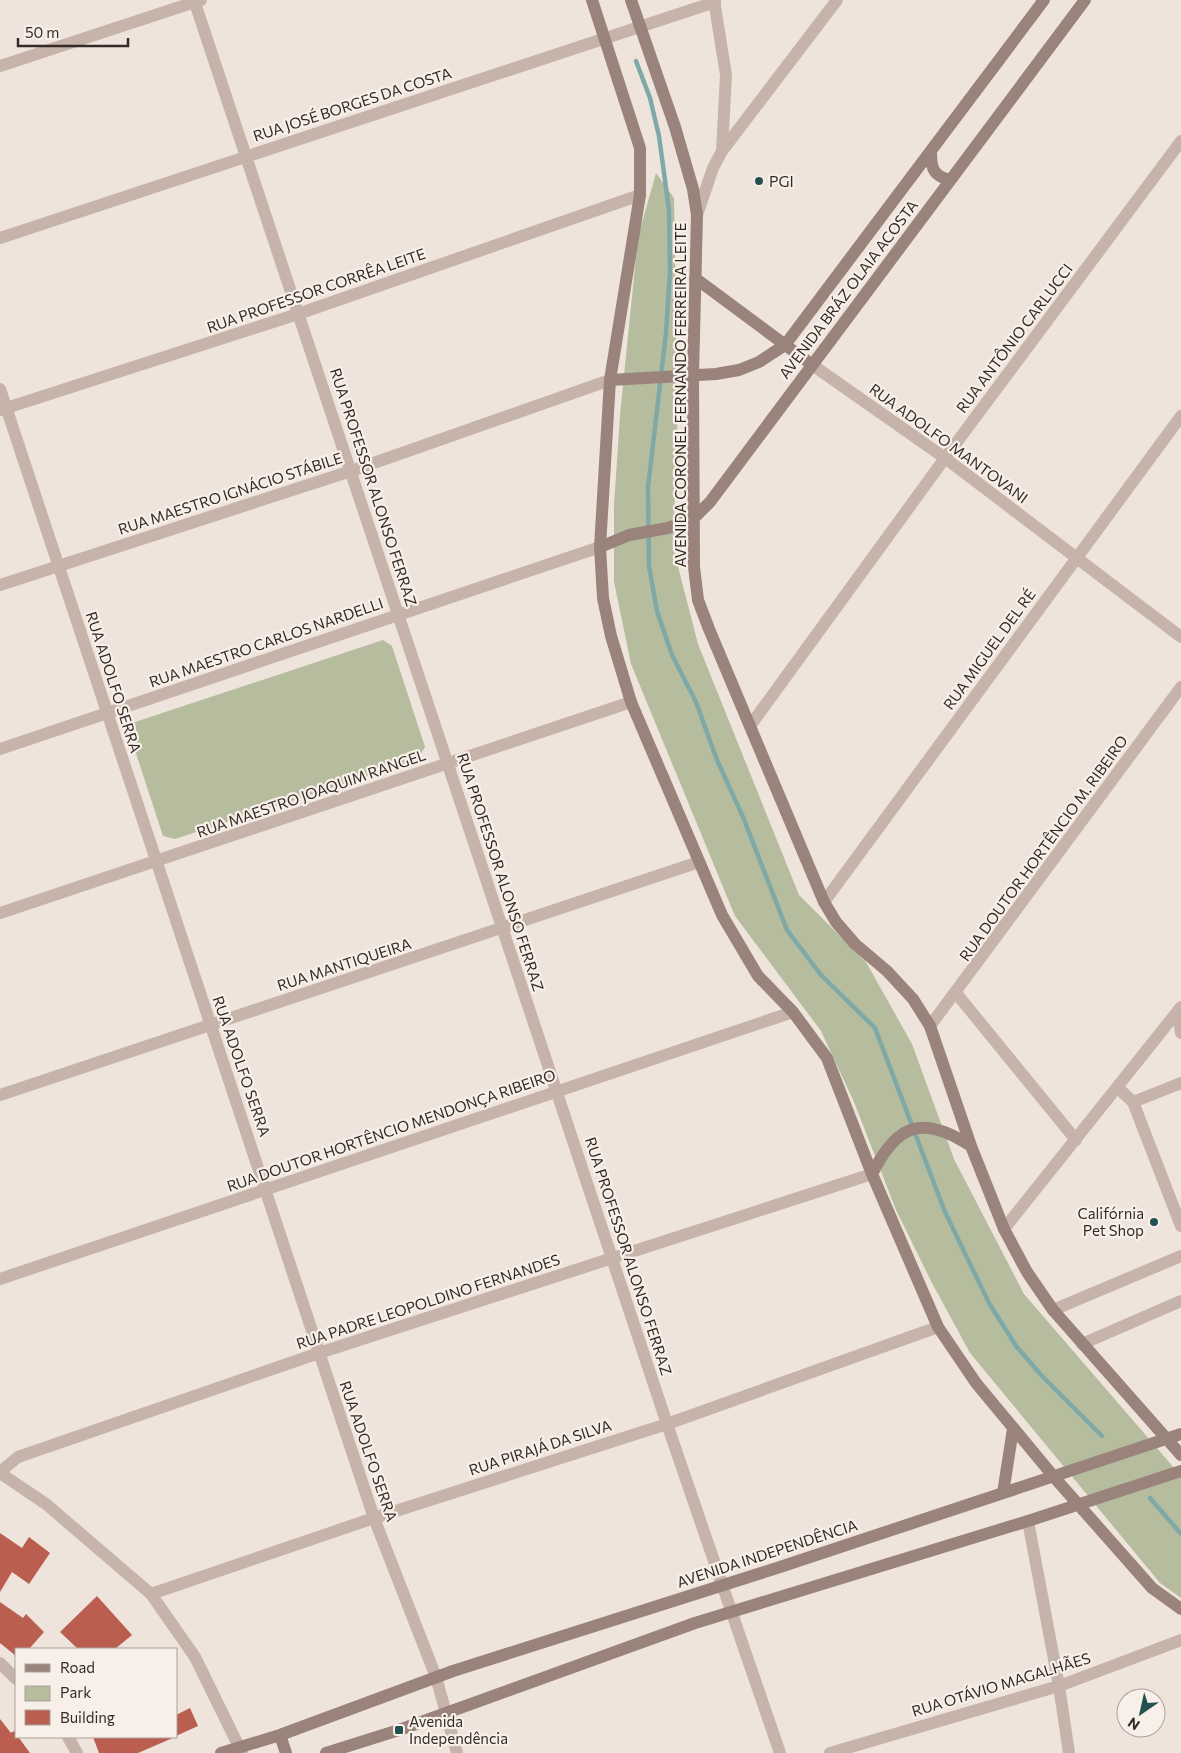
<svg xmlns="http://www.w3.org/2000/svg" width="1181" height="1753" font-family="Commissioner,sans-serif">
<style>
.green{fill:#b6bd9e}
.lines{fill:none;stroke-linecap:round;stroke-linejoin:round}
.stream{stroke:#7ea9a7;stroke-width:4.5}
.building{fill:#ba5e50}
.street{stroke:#c6b3a9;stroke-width:12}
.secondary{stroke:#99837b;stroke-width:12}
.poi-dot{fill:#225150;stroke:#f7efe8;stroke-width:2}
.labels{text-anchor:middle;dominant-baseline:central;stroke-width:4.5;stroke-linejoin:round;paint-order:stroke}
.street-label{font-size:15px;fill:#342b28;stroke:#f7efe8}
.poi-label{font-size:15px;fill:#342b28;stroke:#f7efe8;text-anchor:start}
</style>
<rect width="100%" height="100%" fill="#efe4dc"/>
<path class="green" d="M656,173L674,198L678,405L673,547L698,644L799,895L866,962L912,1044L954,1159L1024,1294L1181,1476V1598L1160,1583L970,1353L932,1283L896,1210L854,1102L821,1031L735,916L631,664L614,582V505L620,415L638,237Z
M383,640L392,646L425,747L417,760L175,839L163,836L128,729L132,723Z"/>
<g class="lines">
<path class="stream" d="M636,61L650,98L659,136L669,210L670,271L666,333L648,487L649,566L657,611L672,655L696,702L717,760L743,817L787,930L821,975L875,1028L945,1212L989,1303L1016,1346L1042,1376L1102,1436
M1150,1498L1181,1534"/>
</g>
<path class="building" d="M0,1533L22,1548L29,1537L50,1553L29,1584L12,1572L0,1592Z
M97,1596L132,1635L115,1649H78L60,1632Z
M0,1602L23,1618L26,1614L44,1632L29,1649H16V1656L0,1643Z
M190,1708L198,1726L176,1736V1715Z
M0,1719L11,1733L14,1731L30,1753H0Z
M93,1737H175L138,1753H99Z"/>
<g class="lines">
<path class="street" d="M194,0L667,1424L780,1753
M714,0L726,75L722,151
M0,66L201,0
M697,215L713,168L722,151L837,0
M0,238L715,2
M811,364L945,458L1181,637
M0,389L374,1518L436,1677L457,1753
M0,410L298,314L640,195
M0,585L351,471L610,380
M750,726L945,458L1181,141
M0,749L600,547
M824,902L1181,416
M0,913L631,702
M956,993L1076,1140
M1178,1011L1181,1033
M930,1026L1181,687
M1118,1088L1133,1102L1181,1226
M0,1095L699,862
M1133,1102L1181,1083
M1004,1229L1181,1007
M0,1279L793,1012
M1053,1310L1181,1256
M1082,1344L1181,1301
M0,1472L18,1457L319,1353L872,1174
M0,1473L46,1504L151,1594L195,1657L242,1753
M1028,1521L1059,1686L1069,1753
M151,1594L374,1518L667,1424L938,1327
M0,1663L16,1679
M68,1737L77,1753
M830,1753L1059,1686L1181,1640"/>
<path class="secondary" d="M592,0L640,148V195L610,380L600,547L603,598L611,636L631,702L722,915L758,976L793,1012L827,1058L872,1174L938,1327L976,1383L1054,1477L1152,1588L1181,1609
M631,0L675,127L693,189L697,215L693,375L694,567L698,600L709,629L824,902L836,922L855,944L887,971L913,999L930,1026L971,1146L1004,1229L1027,1272L1053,1310L1181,1455
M931,153C931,169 934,176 950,180
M695,278L811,364
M610,380L716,374L739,370L759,362L785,345L1044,0
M600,547L629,535L668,528L693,519L710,502L1085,0
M872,1174C897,1124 922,1114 971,1146
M1003,1493L1013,1429
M280,1735L286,1753
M221,1753L280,1735L453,1671L777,1568L1181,1434
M326,1753L399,1730L695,1623L1028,1521L1181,1471"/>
</g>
<g class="poi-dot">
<circle cx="759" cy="181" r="5"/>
<circle cx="1154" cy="1222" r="5"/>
<rect x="394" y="1725" width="10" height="10" rx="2.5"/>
</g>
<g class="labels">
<g class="street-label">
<text transform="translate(352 104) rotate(-18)">RUA JOSÉ BORGES DA COSTA</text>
<text transform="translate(848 289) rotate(-53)">AVENIDA BRÁZ OLAIA ACOSTA</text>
<text transform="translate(316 290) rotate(-19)">RUA PROFESSOR CORRÊA LEITE</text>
<text transform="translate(1014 338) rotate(-53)">RUA ANTÔNIO CARLUCCI</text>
<text transform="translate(680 395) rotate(-90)">AVENIDA CORONEL FERNANDO FERREIRA LEITE</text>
<text transform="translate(949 443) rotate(36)">RUA ADOLFO MANTOVANI</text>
<text transform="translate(374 487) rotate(72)">RUA PROFESSOR ALONSO FERRAZ</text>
<text transform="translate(230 493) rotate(-18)">RUA MAESTRO IGNÁCIO STÁBILE</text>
<text transform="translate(266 642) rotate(-19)">RUA MAESTRO CARLOS NARDELLI</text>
<text transform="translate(989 649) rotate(-54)">RUA MIGUEL DEL RÉ</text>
<text transform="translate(114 682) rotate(72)">RUA ADOLFO SERRA</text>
<text transform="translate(311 793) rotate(-19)">RUA MAESTRO JOAQUIM RANGEL</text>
<text transform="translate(1043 848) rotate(-54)">RUA DOUTOR HORTÊNCIO M. RIBEIRO</text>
<text transform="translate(501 872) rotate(72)">RUA PROFESSOR ALONSO FERRAZ</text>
<text transform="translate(344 964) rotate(-18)">RUA MANTIQUEIRA</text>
<text transform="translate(242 1066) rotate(71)">RUA ADOLFO SERRA</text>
<text transform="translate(391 1130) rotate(-19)">RUA DOUTOR HORTÊNCIO MENDONÇA RIBEIRO</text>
<text transform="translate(629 1256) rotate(72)">RUA PROFESSOR ALONSO FERRAZ</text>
<text transform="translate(428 1301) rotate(-18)">RUA PADRE LEOPOLDINO FERNANDES</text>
<text transform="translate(540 1447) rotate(-18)">RUA PIRAJÁ DA SILVA</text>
<text transform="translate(369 1451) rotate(71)">RUA ADOLFO SERRA</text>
<text transform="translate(767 1553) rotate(-18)">AVENIDA INDEPENDÊNCIA</text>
<text transform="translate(1001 1684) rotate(-17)">RUA OTÁVIO MAGALHÃES</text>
</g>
<g class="poi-label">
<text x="769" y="181">PGI</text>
<text x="1144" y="1213" text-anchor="end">Califórnia<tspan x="1144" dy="17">Pet Shop</tspan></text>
<text x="409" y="1721">Avenida<tspan x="409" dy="17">Independência</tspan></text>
</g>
</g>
<rect x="15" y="1648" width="162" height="90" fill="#f7efe8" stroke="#a9a19b"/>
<rect x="25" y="1664" width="25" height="8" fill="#99837b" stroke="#a9a19b"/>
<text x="60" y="1673" font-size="15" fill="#342b28">Road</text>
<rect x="25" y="1686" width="25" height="15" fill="#b6bd9e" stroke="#a9a19b"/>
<text x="60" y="1698" font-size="15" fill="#342b28">Park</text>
<rect x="25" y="1710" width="25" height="15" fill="#ba5e50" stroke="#a9a19b"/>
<text x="60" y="1723" font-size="15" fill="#342b28">Building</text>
<g transform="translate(1141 1713) rotate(214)"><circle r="24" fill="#f7efe8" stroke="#a9a19b"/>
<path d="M0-4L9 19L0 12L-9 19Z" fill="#225150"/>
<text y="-8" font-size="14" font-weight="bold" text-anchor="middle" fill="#342b28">N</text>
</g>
<path d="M18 38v8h110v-8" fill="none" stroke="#342b28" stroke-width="2.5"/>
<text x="25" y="38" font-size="15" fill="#342b28" stroke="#f7efe8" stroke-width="4" paint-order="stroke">50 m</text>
</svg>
